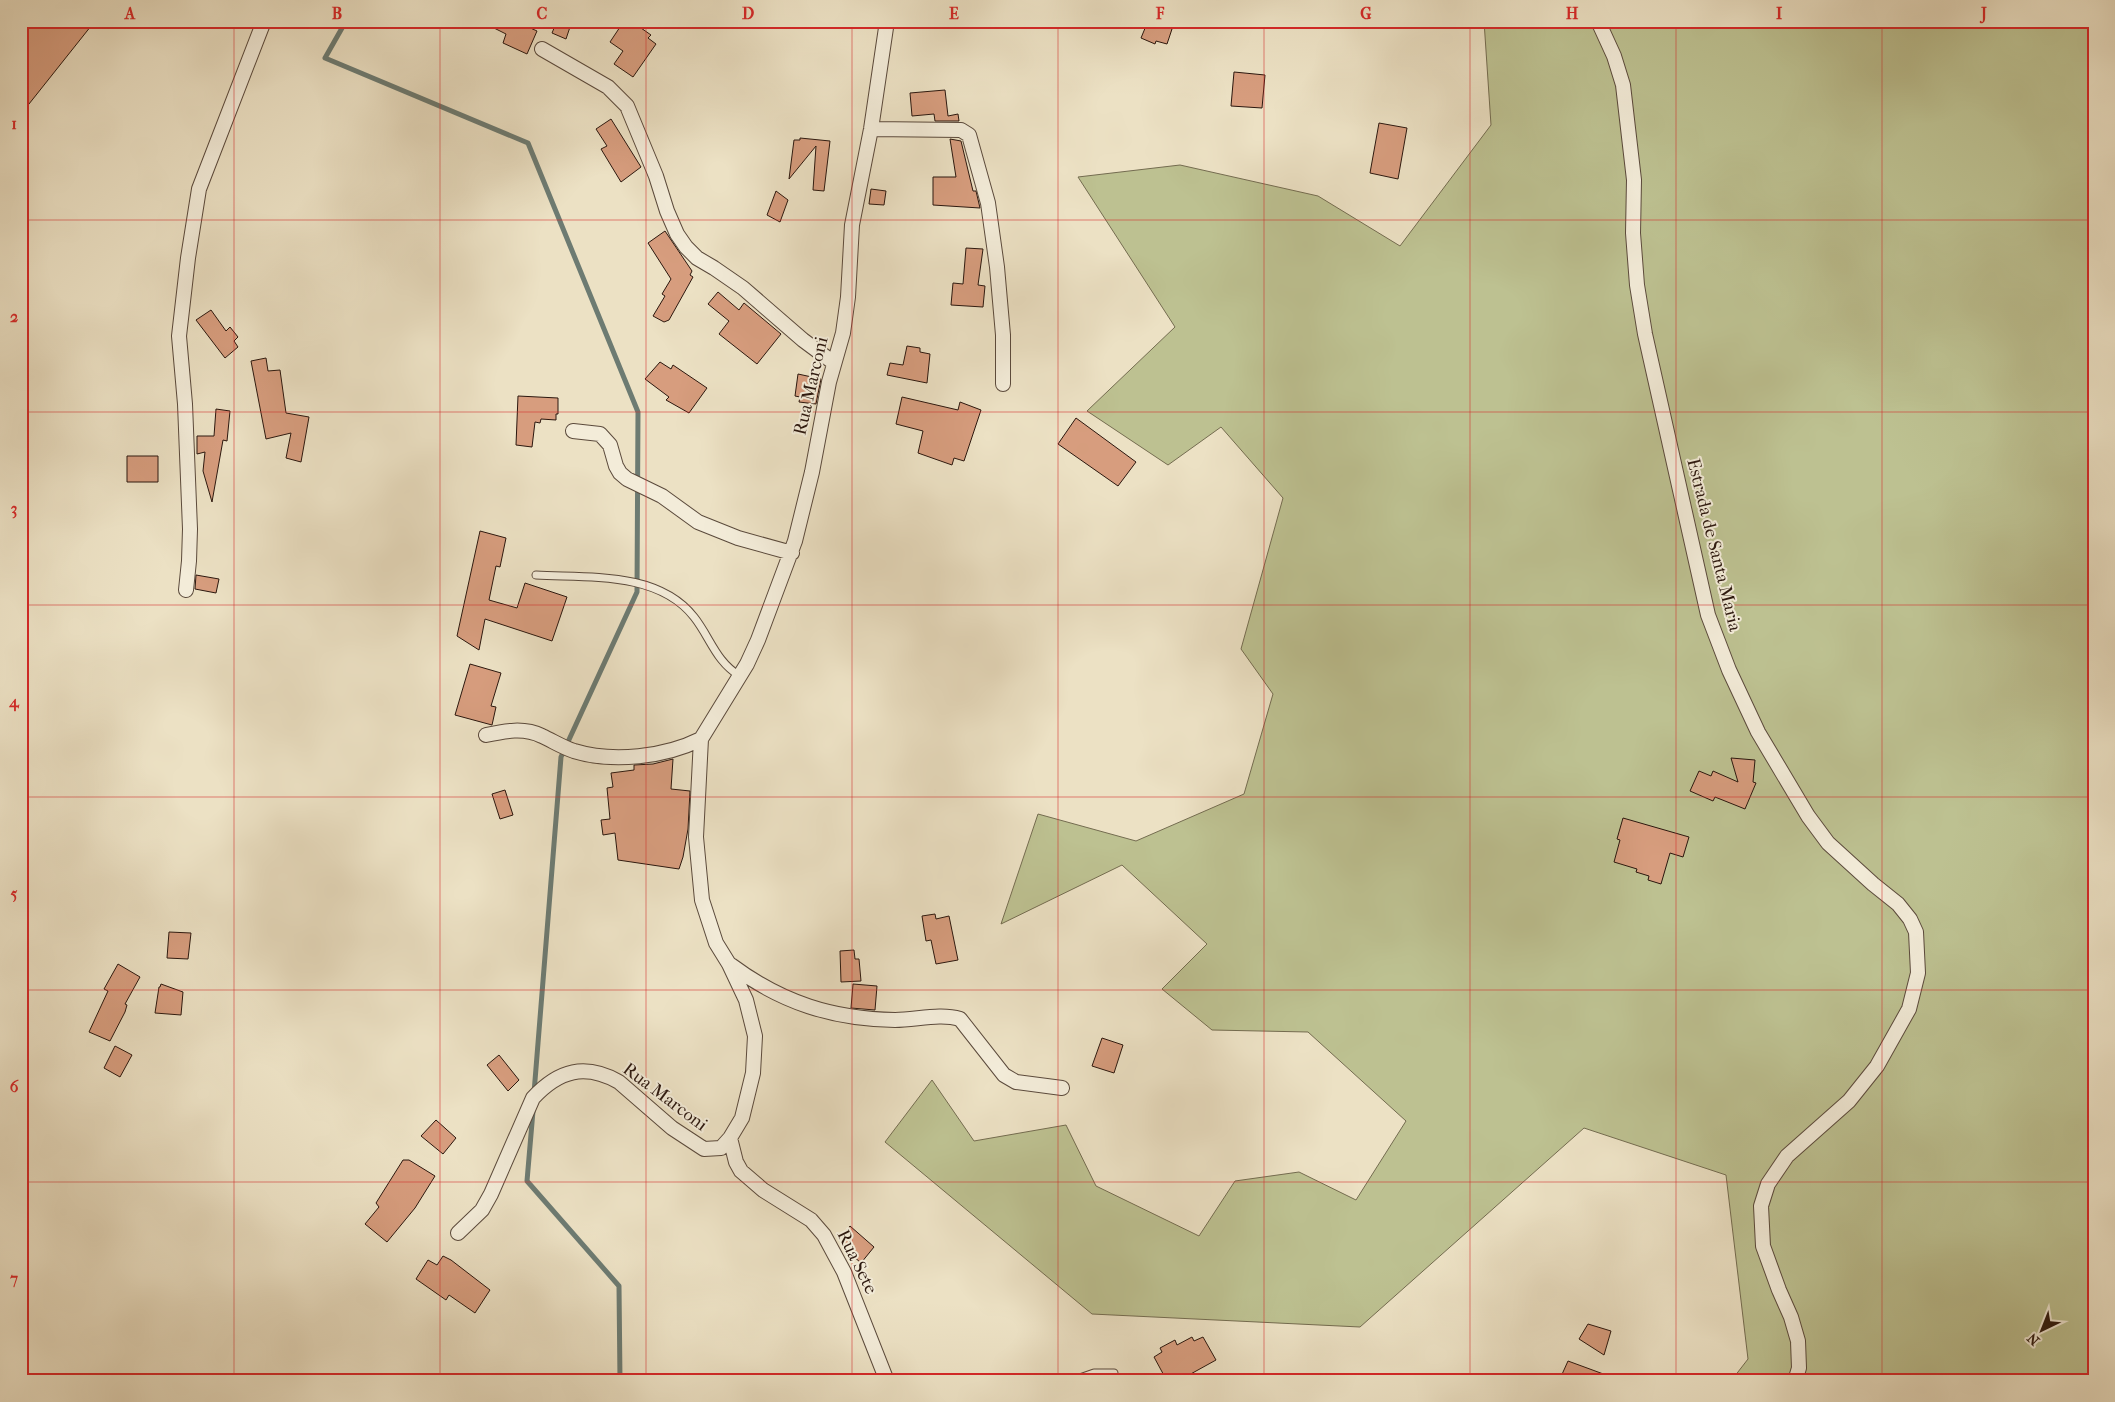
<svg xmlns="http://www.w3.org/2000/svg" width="2115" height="1402" font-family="'IM FELL French Canon',serif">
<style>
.green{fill:#bdc191;stroke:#746c50}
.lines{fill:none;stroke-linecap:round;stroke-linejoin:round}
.stream{stroke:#6d7b72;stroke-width:5}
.building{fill:#d79d7e;stroke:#2b170e}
.service-casing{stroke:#5b4a3c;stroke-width:9}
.minor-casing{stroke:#5b4a3c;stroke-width:16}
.service{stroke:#f3ecd9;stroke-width:7}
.minor{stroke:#f3ecd9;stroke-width:14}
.grid{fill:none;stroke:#d62828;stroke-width:1;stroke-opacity:0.55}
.labels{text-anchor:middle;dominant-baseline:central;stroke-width:4;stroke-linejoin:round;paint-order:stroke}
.street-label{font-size:18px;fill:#2b170e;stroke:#f3ecd9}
.neatline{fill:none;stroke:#d62828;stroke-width:2}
.grid-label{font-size:16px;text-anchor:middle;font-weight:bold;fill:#d62828}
</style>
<rect width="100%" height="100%" fill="#ece1c4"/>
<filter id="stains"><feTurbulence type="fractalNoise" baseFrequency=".004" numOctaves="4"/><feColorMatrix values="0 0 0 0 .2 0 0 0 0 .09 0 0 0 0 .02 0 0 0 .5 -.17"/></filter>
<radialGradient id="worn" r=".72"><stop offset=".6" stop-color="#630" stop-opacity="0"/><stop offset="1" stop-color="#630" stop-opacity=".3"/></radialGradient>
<path class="green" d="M1484,21H2094V1381H1731L1748,1359L1726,1175L1584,1128L1360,1327L1092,1314L885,1142L932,1080L974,1141L1066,1125L1096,1186L1199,1236L1235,1181L1299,1172L1356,1200L1406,1121L1308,1032L1212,1030L1162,989L1207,944L1122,865L1001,924L1038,814L1136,841L1244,794L1273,694L1241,649L1283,498L1221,427L1168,465L1087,411L1175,327L1078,177L1180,165L1318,196L1400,246L1491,125Z"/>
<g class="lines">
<path class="stream" d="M346,21L325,58L528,143L638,412L637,592L561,757L534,1093
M533,1111L527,1181L619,1286L620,1381"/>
</g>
<path class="building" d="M21,21H95L21,114Z
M480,21H515L537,31L527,54L503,43L506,34Z
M557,21H572L566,39L552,33Z
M624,21H631L651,35L648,38L656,44L633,77L614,64L623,51L610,42Z
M1148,21H1153L1172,29L1167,44L1156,41L1155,44L1141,38Z
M1234,72L1265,75L1262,108L1231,106Z
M945,90L948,116L958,114L959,121H935L934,114L912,116L910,93Z
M611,119L641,167L621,182L601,149L607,146L596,129Z
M1379,123L1407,128L1398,179L1370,173Z
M800,138L830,141L824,191L813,190L816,146L789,179L794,140H800Z
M950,139L961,141L973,191H976L980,208L933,205V177H956Z
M871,189L886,191L884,205L869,204Z
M776,191L788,200L780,222L767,215Z
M665,231L692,271L690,275L693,277L669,320L664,322L653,316L665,296L662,294L671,279L648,243Z
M966,248L983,249L978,285L985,286L983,307L951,305L953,283L963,284Z
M718,292L739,310L744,303L781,334L757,364L719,334L729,321L708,304Z
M211,310L226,331L230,327L238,337L234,341L238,347L225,358L196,320Z
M907,346L920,348V352L930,354L927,383L887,375L890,363L903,365Z
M266,358L268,371L280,370L286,413L309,417L301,462L286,458L291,433L266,439L251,361Z
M660,362L671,369L673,365L707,388L689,413L666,400L669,397L645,379Z
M798,374L821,379L816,404L799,402L800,397L795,396Z
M518,396L558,398V414H556V420L541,419L540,423L535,422L532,447L516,445Z
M902,397L958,410L960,402L981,410L964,461L954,458L952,465L918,453L923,431L896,424Z
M216,409L230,411L227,441L223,440L212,502L203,471L205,452L197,454V436H214Z
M1076,418L1136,462L1118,486L1058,444Z
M127,456H158V482H127Z
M480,531L506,538L500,567L496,566L489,600L517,608L525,583L567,597L552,641L485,619L479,650L457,636Z
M196,575L219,579L216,593L195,589Z
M470,664L501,673L491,706L496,707L492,725L455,715Z
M1731,758L1755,760L1753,782L1756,783L1745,809L1715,797L1713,801L1690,791L1699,771L1711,776L1713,771L1738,782Z
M673,759L671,789L690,791L688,829L683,857L679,869L618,860L615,833L603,835L601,820L610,819L607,788L613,787L611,773L634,770V765L653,764Z
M505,790L513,815L500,819L492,794Z
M1623,818L1689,837L1683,857L1670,853L1661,884L1648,880L1649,876L1636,872L1637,869L1614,862L1620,840L1617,839Z
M935,914L936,919L949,916L958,960L936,964L931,940L926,941L922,916Z
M169,932L191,933L188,959L167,958Z
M854,950L855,959H859L861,981L841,982L840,951Z
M118,964L140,977L125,1004L127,1005L125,1012L110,1041L89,1032L108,991L104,989Z
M161,984L183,992L181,1015L155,1013L159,987H160Z
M853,984L877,986L875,1010L851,1008Z
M1102,1038L1123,1045L1114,1073L1092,1066Z
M115,1046L132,1055L120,1077L104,1068Z
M499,1055L519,1080L508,1091L487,1065Z
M436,1120L456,1138L443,1154L421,1136Z
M403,1160H409L435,1176L415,1208L387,1242L365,1224L379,1207L376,1203Z
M850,1226L874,1247L861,1263L843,1247L841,1237Z
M443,1256L451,1260L490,1290L475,1313L449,1295L446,1300L416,1279L428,1260L437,1265Z
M1588,1324L1611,1331L1604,1355L1579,1339Z
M1192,1337L1194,1341L1203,1337L1216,1360L1178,1381H1167L1154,1357L1162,1352L1160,1348L1175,1340L1177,1345Z
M1568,1361L1617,1379V1381H1559Z"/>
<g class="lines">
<g class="service-casing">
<path id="service" d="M536,575C588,578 658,571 694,617C710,637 716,662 740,676
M1071,1381L1094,1373H1114"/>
</g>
<g class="minor-casing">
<path id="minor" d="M1598,21L1614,56L1623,85L1634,180L1633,233L1637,285L1645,334L1708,615L1729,670L1758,732L1808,816L1828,843L1873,884L1898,904L1910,919L1916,932L1918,973L1909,1009L1877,1066L1849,1101L1787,1156L1768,1184L1761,1206L1763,1246L1779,1290L1791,1317L1798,1341L1799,1368L1795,1381
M542,49L608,87L627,106L656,176L667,211L677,234L686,247L697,258L714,268L743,288L803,340L834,363
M871,129L961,130L969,135L988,203L997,267L1003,335V384
M573,431L600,434L610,445L616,466L620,473L627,479L662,496L698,522L738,538L792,553
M186,590L189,561L190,529L185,404L179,336L188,258L199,189L264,21
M486,735C505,731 524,727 542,736C553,741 562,747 574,751C613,763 665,757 701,739
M731,965C782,1003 833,1019 895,1020C916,1020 940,1013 960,1019L1004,1075L1016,1082L1062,1088
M730,1138L736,1162L741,1171L763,1190L811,1220L824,1235L844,1272L887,1381
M458,1233L482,1210L491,1194L533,1098C559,1070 585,1063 619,1082L672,1128L704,1149L721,1148L730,1138L742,1118L753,1073L755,1036L746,1000L729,964L716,943L702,900L696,837L701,739L747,664L758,640L795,541L812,472L829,382L843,333L848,297L852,225L871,129L887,21"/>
</g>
<use href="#service" class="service"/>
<use href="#minor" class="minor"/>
</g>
<path class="grid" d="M234,21V1381M440,21V1381M646,21V1381M852,21V1381M1058,21V1381M1264,21V1381M1470,21V1381M1676,21V1381M1882,21V1381M21,220H2094M21,412H2094M21,605H2094M21,797H2094M21,990H2094M21,1182H2094"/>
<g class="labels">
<g class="street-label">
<text transform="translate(811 386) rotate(-77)">Rua Marconi</text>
<text transform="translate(1714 545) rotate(76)">Estrada de Santa Maria</text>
<text transform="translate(665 1097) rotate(37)">Rua Marconi</text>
<text transform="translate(857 1262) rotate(64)">Rua Sete</text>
</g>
</g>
<rect width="2115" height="1402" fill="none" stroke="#ece1c4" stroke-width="55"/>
<g transform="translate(2042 1330) rotate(223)" stroke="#f3ecd9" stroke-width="4" paint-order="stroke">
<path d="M0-4L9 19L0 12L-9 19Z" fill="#2b170e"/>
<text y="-8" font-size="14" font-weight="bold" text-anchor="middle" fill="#2b170e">N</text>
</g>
<rect x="28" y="28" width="2060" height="1346" class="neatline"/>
<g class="grid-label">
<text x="130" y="19">A</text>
<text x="337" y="19">B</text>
<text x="542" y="19">C</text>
<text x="748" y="19">D</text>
<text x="954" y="19">E</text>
<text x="1160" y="19">F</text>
<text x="1366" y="19">G</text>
<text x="1572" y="19">H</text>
<text x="1779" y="19">I</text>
<text x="1984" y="19">J</text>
<text x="14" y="129">1</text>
<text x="14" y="322">2</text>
<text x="14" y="514">3</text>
<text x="14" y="707">4</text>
<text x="14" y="899">5</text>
<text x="14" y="1092">6</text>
<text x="14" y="1284">7</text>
</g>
<rect width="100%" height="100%" filter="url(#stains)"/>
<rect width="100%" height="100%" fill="url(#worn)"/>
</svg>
